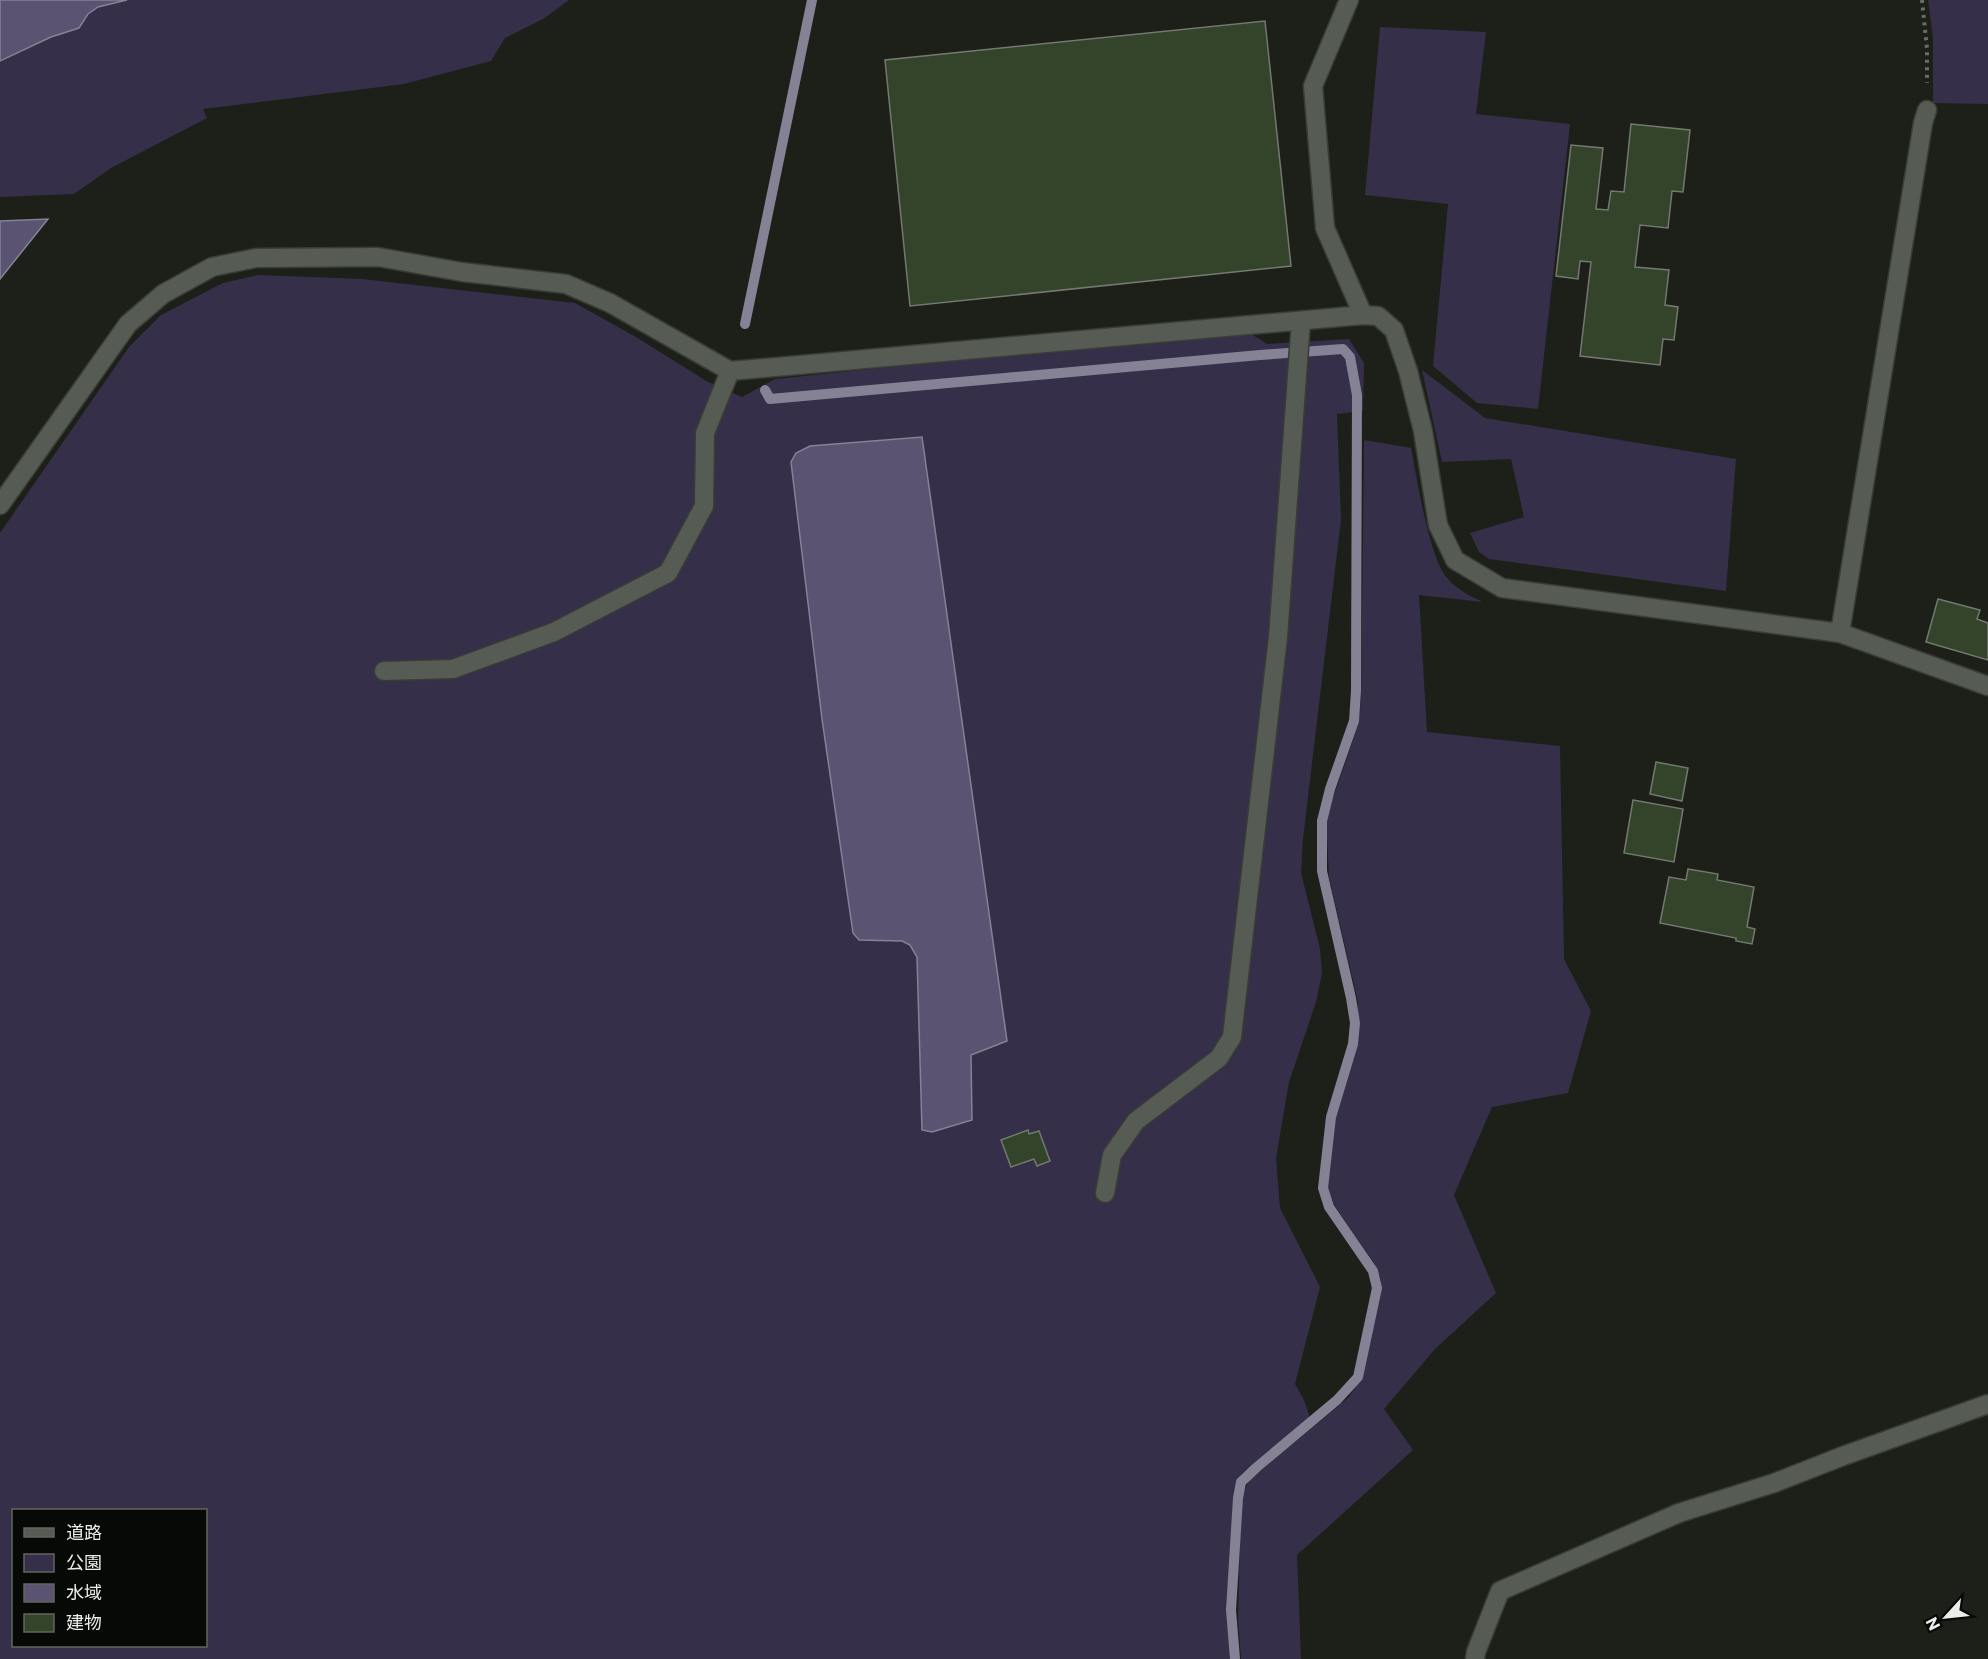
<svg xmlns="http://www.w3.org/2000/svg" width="1988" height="1659" font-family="Commissioner,'Noto Sans JP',sans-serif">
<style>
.green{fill:#352f49;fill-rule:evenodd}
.water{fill:#5a5472;stroke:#858296;stroke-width:1.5}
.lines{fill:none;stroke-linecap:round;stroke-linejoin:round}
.stream{stroke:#858296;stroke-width:10}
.building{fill:#34442a;stroke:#737870;stroke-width:1.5}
.lane-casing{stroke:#393c37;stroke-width:21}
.street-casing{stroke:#393c37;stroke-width:21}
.path{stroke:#696d67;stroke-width:4;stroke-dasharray:3 4.5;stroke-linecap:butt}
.lane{stroke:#565b53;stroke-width:18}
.street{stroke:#565b53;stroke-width:18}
</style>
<rect width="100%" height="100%" fill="#1c2019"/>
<path class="green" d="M127,0H569L543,19L505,38L491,61L404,84L203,109L207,118L111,168L74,194L0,197V61L51,37L78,28L88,14L98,7Z
M1928,0H1988V104L1933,103V38Z
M1380,27L1486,32L1476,114L1570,124L1538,409L1477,403L1433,366L1448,204L1365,195Z
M258,275L362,279L575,303L636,337L708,382L742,397L775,379L1245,330L1267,344L1349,339L1364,363L1363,411L1337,414L1341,520L1303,839L1301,873L1320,949L1322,973L1316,1002L1289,1082L1276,1158L1280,1208L1320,1287L1295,1384L1304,1400L1310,1418L1240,1475L1234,1491L1228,1616L1231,1659H0V533L129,347L161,315L223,283ZM14,1510H206V1646H14Z
M1422,370L1485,418L1736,459L1726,591L1489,559L1479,552L1470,533L1524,517L1511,459L1442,462Z
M1364,440L1411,448C1417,478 1429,559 1448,579C1458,590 1470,596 1483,602L1419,595L1427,732L1560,746L1564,959L1591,1011L1568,1093L1492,1107L1454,1195L1496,1293L1435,1349L1384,1409L1413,1450L1297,1555L1301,1659H1241L1238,1619L1241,1496L1250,1479L1348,1398L1359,1382L1381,1280L1374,1263L1330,1199L1326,1185L1336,1108L1358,1039V1002L1329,877L1326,818L1358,726L1361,700Z"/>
<path class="water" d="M0,0H127L98,7L88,14L79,28L51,37L0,61Z
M48,219L0,279V221Z
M922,437L1007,1041L971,1055L972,1120L932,1132L922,1130L917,957L910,945L902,941L859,940L853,933L822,719L791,462L796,453L810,446Z"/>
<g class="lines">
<path class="stream" d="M745,324L812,0
M765,390L770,399L1260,355L1343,349L1350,357L1357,395L1356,691L1354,721L1330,789L1322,821V871L1351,998L1355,1023L1353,1044L1331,1117L1323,1188L1329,1207L1373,1271L1377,1288L1358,1377L1337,1400L1257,1467L1241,1482L1238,1498L1231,1610L1235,1659"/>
</g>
<path class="building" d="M1265,21L1291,266L910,306L885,60Z
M1631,124L1690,130L1683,192L1672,191L1668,228L1640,225L1635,267L1669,270L1665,305L1678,307L1674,340L1663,339L1660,365L1580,356L1591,262L1580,261L1578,279L1556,276L1571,145L1603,148L1596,209L1608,210L1611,191L1624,192Z
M1938,599L1980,610L1977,619L1988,623V660L1926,642Z
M1656,762L1688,768L1682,801L1650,794Z
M1633,800L1683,809L1674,862L1624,853Z
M1688,869L1718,874L1717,880L1754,887L1747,927L1755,929L1752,944L1736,941V938L1660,923L1669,877L1686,880Z
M1028,1130L1029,1134L1039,1131L1050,1161L1037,1166L1034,1159L1011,1167L1001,1140Z"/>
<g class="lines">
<g class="lane-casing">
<path id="lane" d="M384,671L453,669L554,632L668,573L704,506L705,433L730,371
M1105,1193L1112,1155L1136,1121L1219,1058L1232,1037L1278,637L1301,321
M1475,1659L1476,1652L1500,1591L1679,1513L1774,1483L1843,1456L1988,1404"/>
</g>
<g class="street-casing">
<path id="street" d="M1349,0L1313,86L1325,228L1363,315
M0,505L128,324L163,294L212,267L256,258L378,257L462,272L566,284L610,303L730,371L1363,315L1378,316L1394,330L1408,371L1423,431L1438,525L1455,560L1502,588L1840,633L1988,686
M1840,633L1923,123L1927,110"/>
</g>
<path class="path" d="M1922,0L1927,49V83"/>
<use href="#lane" class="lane"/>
<use href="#street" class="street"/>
</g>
<rect x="12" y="1509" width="195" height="138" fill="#070907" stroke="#626461" stroke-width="1.5"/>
<rect x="24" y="1528" width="30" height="9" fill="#565b53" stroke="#626461" stroke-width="1.5"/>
<text x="66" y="1539" font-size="18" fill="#eaede9">道路</text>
<rect x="24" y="1554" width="30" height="18" fill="#352f49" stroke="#626461" stroke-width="1.5"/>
<text x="66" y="1569" font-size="18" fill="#eaede9">公園</text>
<rect x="24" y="1584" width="30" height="18" fill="#5a5472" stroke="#626461" stroke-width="1.5"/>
<text x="66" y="1599" font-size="18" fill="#eaede9">水域</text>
<rect x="24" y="1614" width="30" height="18" fill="#34442a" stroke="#626461" stroke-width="1.5"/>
<text x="66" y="1629" font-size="18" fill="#eaede9">建物</text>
<g transform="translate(1946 1617) rotate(243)" stroke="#070907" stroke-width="4.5" paint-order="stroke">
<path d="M0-4.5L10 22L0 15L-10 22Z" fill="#eaede9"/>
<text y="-9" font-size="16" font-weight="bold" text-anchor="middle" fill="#eaede9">N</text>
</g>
</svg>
